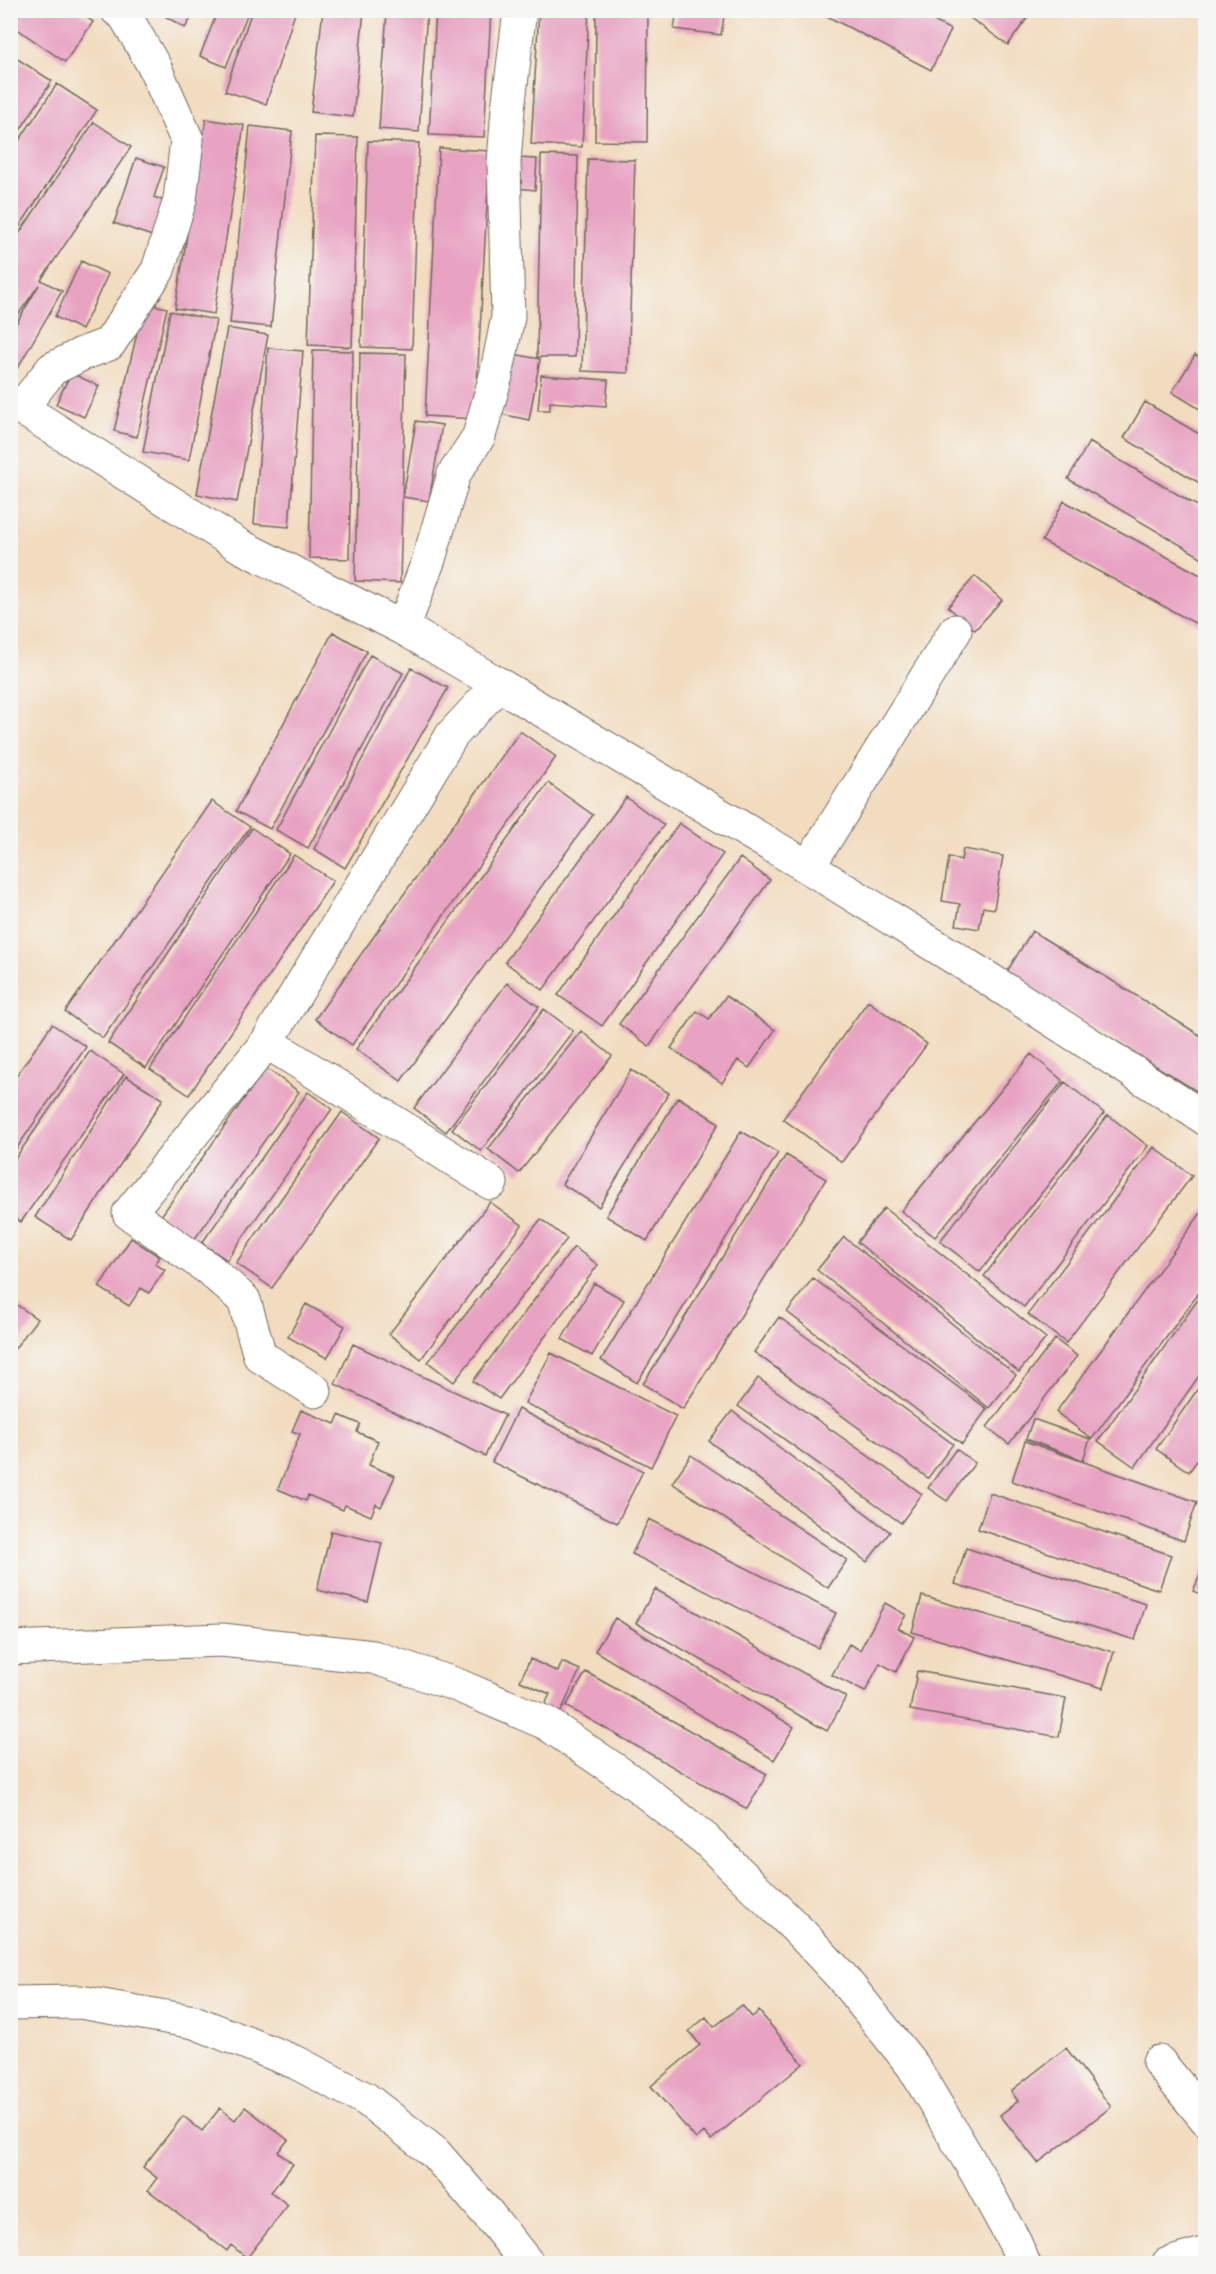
<svg xmlns="http://www.w3.org/2000/svg" width="1216" height="2274" font-family="Pangolin,sans-serif">
<style>
.building{fill:#e8a3c2}
.lines{fill:none;stroke-linecap:round;stroke-linejoin:round}
.minor-casing{stroke:#71695f;stroke-width:35}
.minor{stroke:#fff;stroke-width:33}
</style>
<rect width="100%" height="100%" fill="#f6f6f2"/>
<filter id="ink" filterUnits="userSpaceOnUse"><feTurbulence type="fractalNoise" baseFrequency=".0167" numOctaves="2"/><feDisplacementMap in="SourceGraphic" scale="12" xChannelSelector="R" yChannelSelector="G"/><feConvolveMatrix kernelMatrix="1 2 1 2 8 2 1 2 1" color-interpolation-filters="sRGB"/></filter>
<filter id="wash" filterUnits="userSpaceOnUse"><feTurbulence type="fractalNoise" baseFrequency=".008" numOctaves="4" result="noise"/><feDisplacementMap in="SourceGraphic" scale="24" xChannelSelector="R" yChannelSelector="G"/><feGaussianBlur stdDeviation="1.35" result="paint"/><feColorMatrix in="noise" values="0 0 0 0 0 0 0 0 0 0 0 0 0 0 0 0 0 1.4 0 .05"/><feComposite in="paint" operator="in"/></filter>
<g filter="url(#wash)">
<rect width="100%" height="100%" fill="#f2dcbf"/>
<g id="blocks">
<path class="building" d="M10,10H77L93,22L65,62L10,24Z
M155,10H196L185,28Z
M218,10H249L226,67L200,56Z
M252,10H296L266,104L225,91Z
M323,10H364L353,117L311,112Z
M387,10H427L419,132L379,129Z
M436,10H491L484,137L429,135Z
M539,10H589L582,147L531,144Z
M596,10H648L647,142L595,141Z
M677,10H725L721,35L674,29Z
M815,10H913L951,30L931,70Z
M959,10H1033L1008,45Z
M16,58L52,81L10,146V66Z
M57,84L97,110L10,241V154Z
M206,119L244,125L214,314L175,308Z
M94,122L131,147L41,280L62,291L17,369L10,365V334L39,285L10,326V247Z
M250,126L292,131L271,327L230,323Z
M315,136L358,137L352,347L308,345Z
M368,141L419,143L412,349L361,347Z
M439,148L490,151L475,419L425,416Z
M541,155L578,156L575,357H537Z
M136,158L164,167L154,197L164,201L152,236L114,223Z
M518,158L537,159L535,190L517,188Z
M588,159L635,160L628,373L582,371Z
M81,261L108,274L82,330L55,317Z
M144,303L167,308L137,437L114,431Z
M170,311L216,320L189,460L143,452Z
M227,328L268,335L237,502L197,494Z
M268,348L303,351L289,527L254,524Z
M313,350L353,351L349,559L309,558Z
M360,353L406,354L400,583L355,581Z
M513,354L540,359L529,420L501,414Z
M1195,355L1206,362V413L1172,392Z
M71,373L99,386L84,417L56,404Z
M541,375L608,380L606,406L550,402V410H538Z
M1145,402L1206,438V487L1124,438Z
M416,421L442,425L429,501L403,497Z
M1089,442L1206,511V560L1068,479Z
M1064,501L1206,578V629L1042,541Z
M975,576L1002,600L975,630L948,607Z
M333,632L367,651L270,829L236,811Z
M370,655L403,673L308,848L276,830Z
M411,668L448,688L345,868L314,849Z
M520,731L556,757L352,1045L315,1019Z
M548,783L593,815L401,1081L356,1049Z
M626,797L664,825L543,990L505,962Z
M212,801L250,827L103,1038L65,1012Z
M679,823L723,854L602,1026L558,995Z
M252,828L290,854L146,1068L108,1043Z
M963,849L1003,856L994,909L983,907L979,929L956,925L960,904L942,901L949,857L961,860Z
M294,855L333,881L189,1095L150,1069Z
M740,858L770,880L649,1046L619,1024Z
M1032,931L1206,1039V1097L1006,973Z
M507,983L539,1007L446,1132L414,1108Z
M726,996L775,1030L749,1068L738,1060L722,1083L671,1048L697,1011L709,1019Z
M868,1001L927,1044L842,1162L783,1119Z
M544,1009L573,1031L481,1151L452,1129Z
M52,1024L86,1047L10,1158V1085Z
M581,1031L612,1056L519,1173L488,1149Z
M90,1051L124,1074L21,1222L10,1215V1166Z
M1031,1054L1063,1081L935,1237L901,1211Z
M266,1068L299,1092L194,1240L161,1216Z
M631,1070L669,1093L599,1207L562,1184Z
M126,1076L163,1099L71,1240L35,1217Z
M1065,1082L1104,1113L980,1272L940,1241Z
M308,1092L332,1109L227,1260L202,1243Z
M678,1097L719,1123L647,1241L606,1216Z
M342,1112L379,1138L272,1288L236,1263Z
M1108,1115L1148,1146L1024,1307L984,1276Z
M741,1131L778,1153L637,1383L601,1360Z
M1154,1147L1192,1176L1066,1343L1028,1314Z
M786,1155L826,1179L683,1409L643,1384Z
M490,1202L522,1225L421,1359L389,1334Z
M1206,1206V1283L1092,1439L1056,1412Z
M884,1208L1046,1338L1019,1372L857,1242Z
M541,1219L567,1239L454,1382L428,1362Z
M844,1237L1016,1375L989,1408L817,1270Z
M131,1238L160,1257L155,1264L165,1270L149,1293L141,1288L129,1306L99,1287Z
M574,1247L598,1265L499,1399L473,1381Z
M813,1278L987,1409L962,1444L787,1312Z
M594,1283L624,1300L592,1356L562,1339Z
M1206,1288V1366L1135,1467L1098,1441Z
M10,1300L37,1319L10,1355Z
M306,1304L345,1326L327,1358L288,1337Z
M779,1317L953,1444L928,1478L754,1352Z
M1055,1339L1077,1356L1009,1444L987,1427Z
M353,1344L505,1415L485,1456L335,1384Z
M551,1353L676,1416L651,1467L525,1403Z
M1206,1377V1448L1189,1472L1156,1449Z
M758,1378L922,1494L901,1523L738,1406Z
M518,1409L643,1471L617,1523L492,1462Z
M301,1410L335,1424L339,1415L360,1424L357,1432L378,1441L369,1465L395,1476L381,1507L376,1504L371,1516L345,1505L343,1510L308,1495L306,1501L278,1489L300,1434L292,1431Z
M732,1411L890,1532L867,1562L709,1441Z
M1033,1419L1090,1439L1083,1460L1026,1439Z
M1025,1441L1197,1502L1184,1541L1012,1481Z
M956,1449L975,1463L947,1501L928,1488Z
M691,1455L847,1560L828,1588L672,1483Z
M990,1493L1171,1555L1159,1590L978,1529Z
M649,1519L836,1613L818,1648L632,1554Z
M331,1531L382,1543L368,1602L317,1590Z
M966,1548L1146,1604L1135,1640L955,1584Z
M1206,1562V1596L1193,1591Z
M655,1589L846,1697L827,1731L636,1623Z
M922,1596L1114,1652L1103,1688L912,1632Z
M885,1603L906,1615L898,1628L914,1637L896,1672L880,1663L865,1692L832,1675L849,1644L860,1650Z
M615,1618L794,1727L774,1760L595,1651Z
M530,1659L558,1672L562,1662L580,1670L558,1718L542,1711L550,1694L520,1681Z
M917,1671L1066,1698L1059,1737L910,1710Z
M586,1672L767,1774L747,1809L566,1706Z
M742,2005L752,2017L759,2011L803,2064L711,2140L704,2132L696,2139L651,2086L700,2045L689,2031L706,2017L714,2027Z
M1066,2048L1111,2107L1038,2163L1000,2115L1018,2101L1011,2091Z
M245,2107L288,2140L278,2152L293,2164L271,2192L288,2205L247,2258L231,2245L227,2251L148,2190L157,2178L143,2167L183,2116L202,2131L220,2108L235,2120Z"/>
</g>
</g>
<g filter="url(#ink)">
<use href="#blocks" fill-opacity="0" stroke="#71695f" stroke-width="1.5"/>
<g class="lines">
<g class="minor-casing">
<path id="minor" d="M10,401L240,546L403,628L808,867L984,976L1206,1119
M22,407L52,369L82,354L109,344L158,270L180,200L187,140L154,66L124,14L117,10
M403,628L429,559L454,474L479,436L496,376L508,317L504,162L508,109L520,10
M808,867L955,631
M267,1042L129,1213L209,1269L244,1300L260,1356L315,1391
M491,1183L267,1042L452,735L499,684
M10,1648L222,1640L373,1657L457,1685L546,1723L634,1783L705,1839L800,1932L841,1976L913,2066L979,2177L1015,2243L1024,2264
M10,2003L80,2002L194,2022L297,2063L366,2099L435,2153L488,2214L528,2264
M1159,2062L1206,2119
M1168,2264L1206,2253"/>
</g>
<use href="#minor" class="minor"/>
</g>
</g>
<rect width="1216" height="2274" fill="none" stroke="#f6f6f2" stroke-width="36"/>
</svg>
